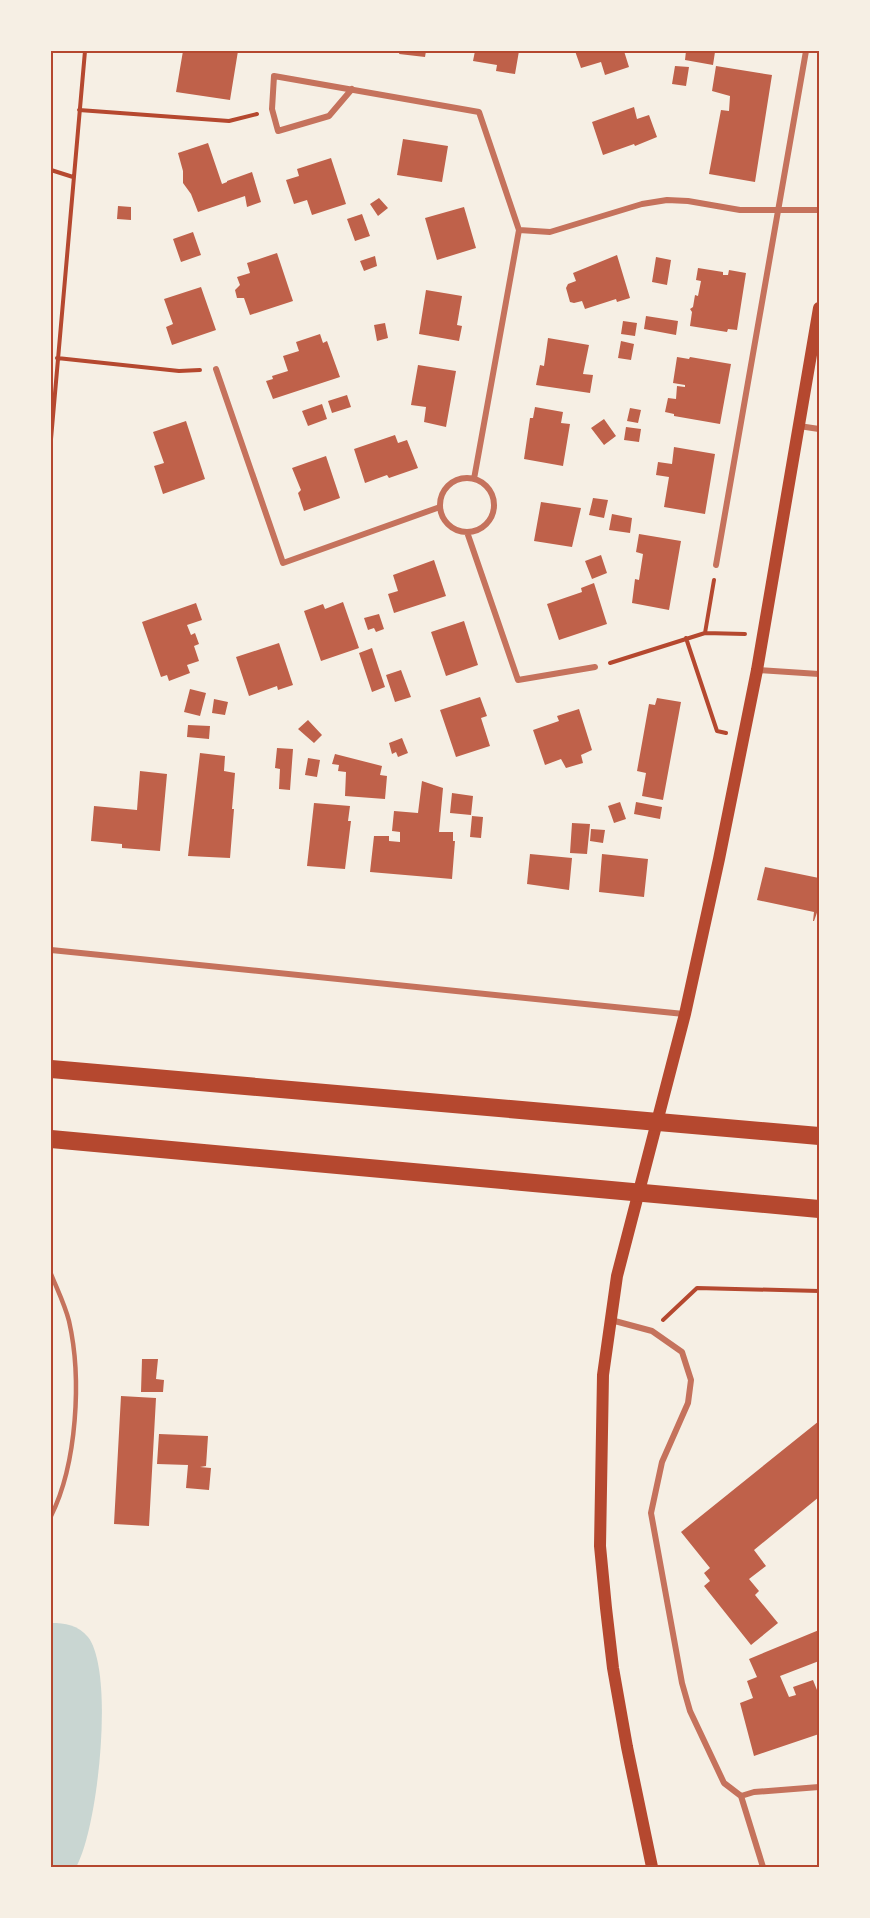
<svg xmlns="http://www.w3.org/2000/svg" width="870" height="1918" font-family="Roboto,sans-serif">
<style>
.water{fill:#c9d6d2}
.building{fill:#bf614a}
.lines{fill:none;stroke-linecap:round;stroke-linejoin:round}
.path{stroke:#b5482f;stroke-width:4}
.service{stroke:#c5725c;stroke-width:4.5}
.minor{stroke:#c5725c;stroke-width:6}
.secondary{stroke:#b5482f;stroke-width:12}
.motorway{stroke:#b5482f;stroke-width:18}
.neatline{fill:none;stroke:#b5482f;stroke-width:2}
</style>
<rect width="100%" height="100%" fill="#f6efe4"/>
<path class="water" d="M51,1623C65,1623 78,1625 88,1637C115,1672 98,1829 76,1867H51Z"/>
<path class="building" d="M183,51H238L230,100L176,92Z
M400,51H426L425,57L399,54Z
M475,51H519L515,74L496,71L497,65L473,61Z
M575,51H624L629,67L605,75L601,62L581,68Z
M686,51L715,52L713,65L685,60Z
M675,66L689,67L686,86L672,84Z
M716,66L772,75L755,182L709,174L721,110L729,111L730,96L712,91Z
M634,107L637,119L649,115L657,137L635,146L634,144L603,155L592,122Z
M403,139L448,146L442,182L397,175Z
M208,143L222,184L227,182V181L252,172L261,202L247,207L245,196L198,212L191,194L183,183V171L178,153Z
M331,158L346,204L312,215L307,200L294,204L286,180L299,176L297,169Z
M379,198L388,208L378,216L370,204Z
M118,206L131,207V220L117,219Z
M464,207L476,248L437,260L425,218Z
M362,214L370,236L355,241L347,219Z
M193,232L201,255L181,262L173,239Z
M277,253L293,301L250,315L244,298H237L235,290L240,285L237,277L250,273L247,263Z
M617,255L630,298L617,302L616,299L585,309L582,301L574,303L570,302L566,288L568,284L576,281L573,273Z
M375,256L377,266L364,271L360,261Z
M656,257L671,260L667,285L652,282Z
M698,268L723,272V275H728L729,270L746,273L737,330L728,329L727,332L690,326L692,312L690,309L693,307L695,295L698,296L701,281L696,280Z
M201,287L216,330L172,345L166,327L173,324L164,299Z
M426,290L462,296L457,325L462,326L459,341L419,334Z
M646,316L678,321L676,335L644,329Z
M623,321L637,323L635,336L621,334Z
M385,323L388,338L377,341L374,325Z
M320,334L323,343L327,341L340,377L273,399L266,381L273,379L272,376L288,371L283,356L299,351L296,342Z
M548,338L589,345L583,374L593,375L590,393L536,385L540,365L544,366Z
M621,341L634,344L631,360L618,358Z
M677,357L689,359L690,357L731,364L720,424L674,416V414L665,412L668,398L676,399L677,386L685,387V385L673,383Z
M418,365L456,371L446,427L424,422L426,407L411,405Z
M347,395L351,407L332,413L328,401Z
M322,404L327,419L308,426L302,411Z
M535,407L563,412L561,423L570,424L563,466L524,459L530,418H533Z
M630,408L641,410L638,423L627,421Z
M604,419L616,436L604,445L591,428Z
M186,421L205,479L163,494L154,466L164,463L153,432Z
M626,427L641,429L639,442L624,440Z
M395,435L398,443L407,440L418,468L389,478L387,475L365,483L354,449Z
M674,447L715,454L705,514L664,507L669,477L656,475L658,462L672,464Z
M326,456L340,498L304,511L298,493L301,490L292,468Z
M593,498L608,500L604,518L589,515Z
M541,502L581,508L572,547L534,541Z
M612,514L632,518L630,533L609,530Z
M639,534L681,541L669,610L632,603L635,579L639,580L643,554L636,552Z
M601,555L607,573L592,579L585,561Z
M434,560L446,596L394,613L388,594L398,591L393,575Z
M594,583L607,624L559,640L547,604L582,592L581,588Z
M343,602L359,648L321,661L304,611L323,604L325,609Z
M196,603L202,620L187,625L191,635L195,633L199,644L194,646L199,661L187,665L190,673L169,681L167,675L161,677L142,622Z
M379,614L384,629L376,632L374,628L368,630L364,618Z
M464,621L478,665L446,676L431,632Z
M279,643L293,685L278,690L277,686L249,696L236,657Z
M372,648L385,687L372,692L359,653Z
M401,670L411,697L395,702L386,675Z
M190,689L206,693L200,716L184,712Z
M480,697L487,716L481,718L490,746L456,757L440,710Z
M657,698L681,702L663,800L642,796L646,773L637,771L649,704L655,705Z
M214,699L228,702L225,715L212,713Z
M579,709L592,750L581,755L583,763L566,768L561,759L545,765L533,730L559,721L557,716Z
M308,720L322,735L314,743L298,729Z
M188,725L210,726L209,739L187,737Z
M402,738L408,753L398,757L396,752L392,754L389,743Z
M277,748L293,749L290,790L279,789L280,769L275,768Z
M200,753L225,756L224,771L235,773L232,809H234L230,858L188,856Z
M335,754L382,766L380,775L387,776L385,799L345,796L346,772L338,771L339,765L332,764Z
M308,758L320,760L317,777L305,775Z
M140,771L167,774L160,851L122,848V844L91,841L94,806L137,810Z
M422,781L443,788L439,832H453V841H455L452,879L370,872L374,836H389V841L400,842V832L392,831L394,811L418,813Z
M452,793L473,796L471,815L450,813Z
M620,802L626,819L614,823L608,806Z
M636,802L662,807L660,819L634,814Z
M314,803L350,806L348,821H351L345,869L307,866Z
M472,816L483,817L481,838L470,837Z
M572,823L590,824L587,854L570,853Z
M591,829L605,830L603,843L590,841Z
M530,854L572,858L569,890L527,884Z
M602,854L648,859L644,897L599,892Z
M765,867L819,878V907L814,921H813L814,912L757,900Z
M142,1359H158L156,1379L164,1380L163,1392H141Z
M121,1396L156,1398L149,1526L114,1524Z
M819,1421V1497L754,1550L766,1566L749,1579L759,1591L755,1595L778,1623L751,1645L704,1586L710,1581L704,1573L710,1568L681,1532Z
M159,1434L208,1436L206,1466L200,1467L211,1468L209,1490L186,1488L188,1465L157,1464Z
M819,1630V1661L780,1676L789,1697L796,1695L793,1687L813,1680L819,1695V1734L754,1756L740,1703L753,1698L747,1681L757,1677L749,1659Z"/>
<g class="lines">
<path class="path" d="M79,110L229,121L257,114
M51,170L73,177
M57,358L179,371L200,370
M51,439L85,51
M705,633L714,580
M686,638L717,731L726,733
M610,663L705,633L745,634
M663,1320L697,1288L819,1291"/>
<path class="service" d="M51,1274C57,1289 65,1305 69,1321C82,1378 77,1464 51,1516"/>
<path class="minor" d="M352,89L329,116L278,131L272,109L274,76L479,112L519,230L474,479
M519,230L550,232L642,204L667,200L688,201L740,210H819
M216,369L283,563L440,507
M799,426L819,429
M440 505a27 27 0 1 1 54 0a27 27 0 1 1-54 0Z
M467,532L518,680L595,667
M716,565L806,51
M757,670L819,674
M51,950L684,1014
M611,1320L652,1331L682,1352L691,1380L688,1403L662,1462L651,1513L682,1683L690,1711L724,1783L741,1796
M741,1796L754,1792L819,1787
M741,1796L763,1867"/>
<path class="secondary" d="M652,1867L627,1747L613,1668L606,1608L600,1546L603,1375L617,1276L685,1014L719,859L757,670L819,308"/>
<path class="motorway" d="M51,1069L819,1136
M51,1139L819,1209"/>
</g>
<rect width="870" height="1918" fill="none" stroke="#f6efe4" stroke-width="105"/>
<rect x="52" y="52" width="766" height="1814" class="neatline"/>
</svg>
